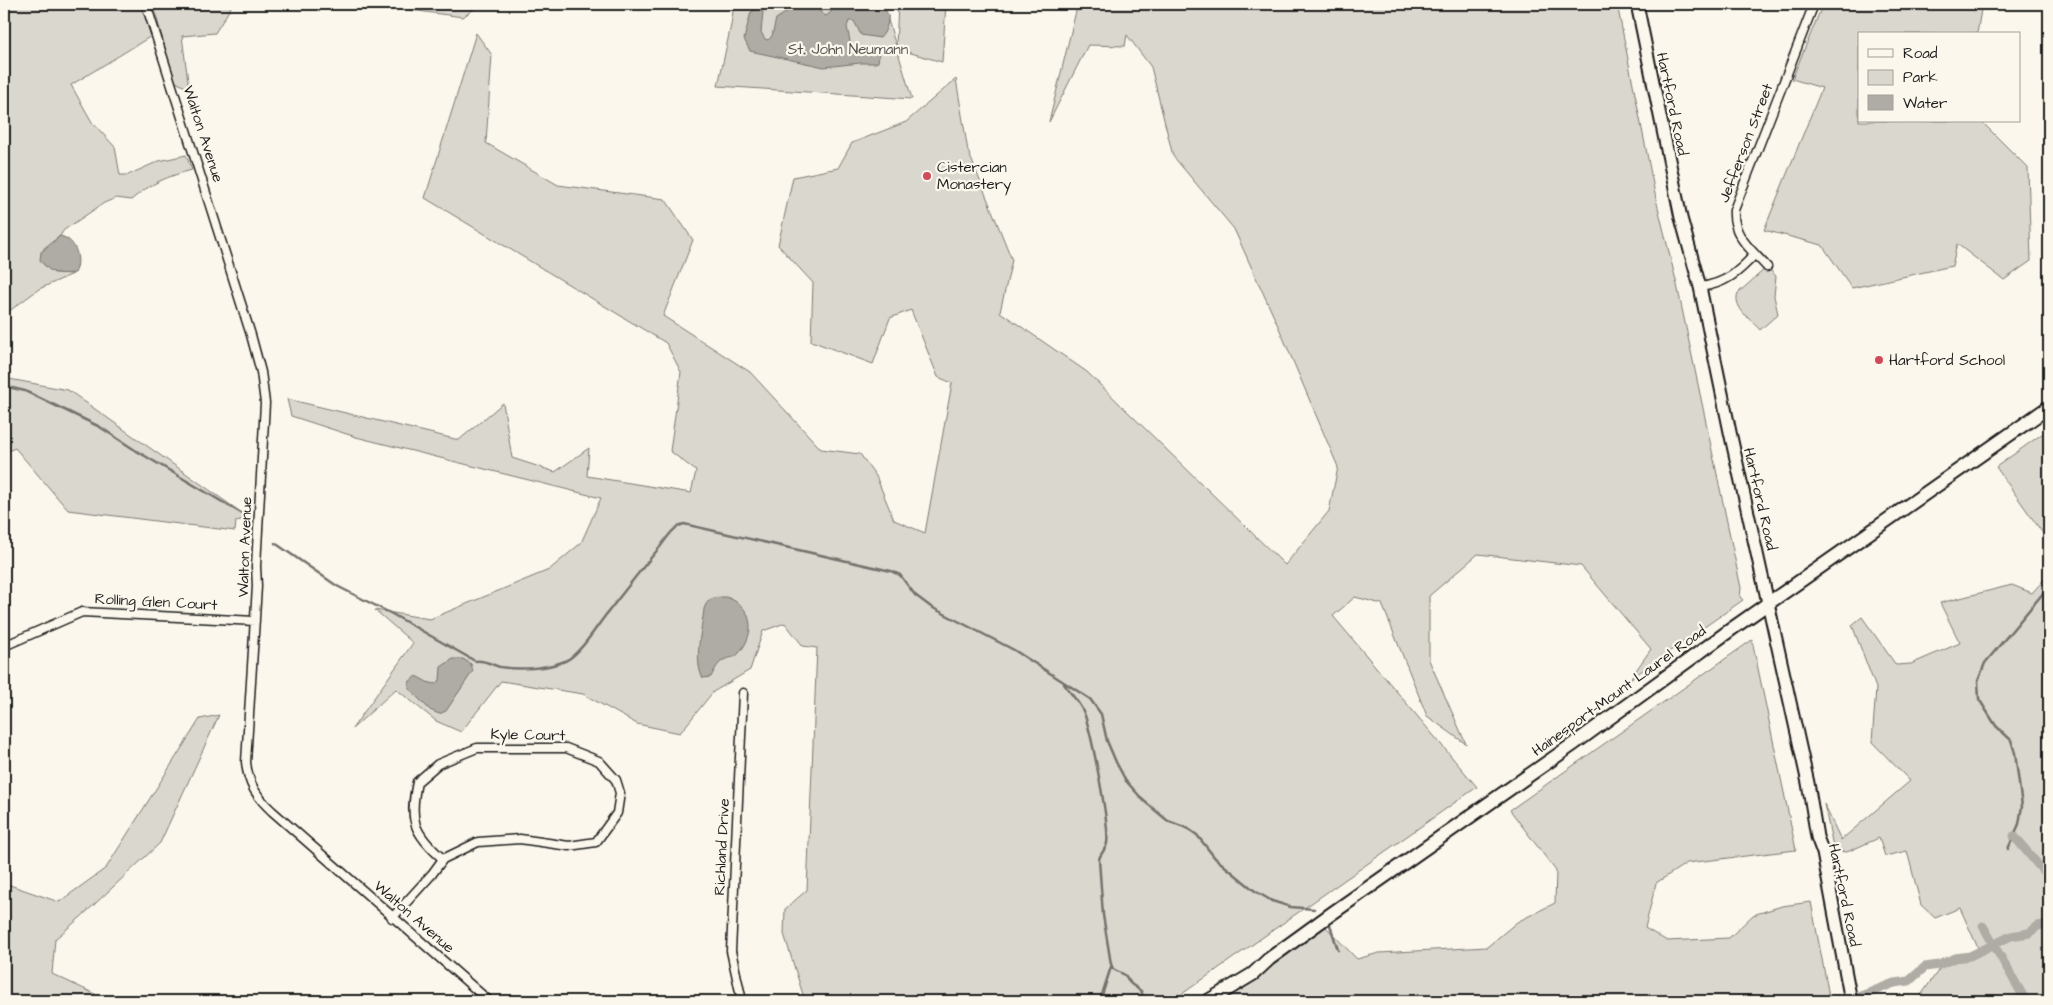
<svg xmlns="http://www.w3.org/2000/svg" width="2053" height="1005" font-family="'Architects Daughter',sans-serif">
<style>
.green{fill:#dad7ce;stroke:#7b7a75}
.water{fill:#afaca5;stroke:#74726e}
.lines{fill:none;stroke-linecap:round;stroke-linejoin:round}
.stream{stroke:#74726e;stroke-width:2.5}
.canal{stroke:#afaca5;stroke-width:9}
.street-casing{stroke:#1c1c1c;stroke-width:11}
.secondary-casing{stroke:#1c1c1c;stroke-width:15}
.primary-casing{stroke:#1c1c1c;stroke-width:16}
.street{stroke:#fbf7ec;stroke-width:8}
.secondary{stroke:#fbf7ec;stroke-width:11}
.primary{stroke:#fbf7ec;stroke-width:12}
.poi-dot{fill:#d1495b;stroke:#fbf7ec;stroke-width:2}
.labels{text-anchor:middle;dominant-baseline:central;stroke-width:4.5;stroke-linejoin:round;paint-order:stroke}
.park-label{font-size:15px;fill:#555451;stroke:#fbf7ec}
.street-label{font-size:15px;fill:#1c1c1c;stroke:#fbf7ec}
.poi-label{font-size:15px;fill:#1c1c1c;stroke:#fbf7ec;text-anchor:start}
</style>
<rect width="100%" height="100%" fill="#fbf7ec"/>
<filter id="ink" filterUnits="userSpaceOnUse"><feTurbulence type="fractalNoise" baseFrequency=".02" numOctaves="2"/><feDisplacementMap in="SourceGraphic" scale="10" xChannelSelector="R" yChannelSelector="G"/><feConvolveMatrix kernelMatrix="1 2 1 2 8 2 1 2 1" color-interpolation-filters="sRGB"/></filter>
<g filter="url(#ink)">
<path class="green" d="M4,4H141L153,35L71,85L92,122L115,147L120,175H128L159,161L186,155L192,170C168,176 151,183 131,200L116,198L104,203L64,230L60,236L44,248L43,264L54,273L73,274L39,289L4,315Z
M153,4H233L215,33L182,36L189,89L174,81Z
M365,4H473L474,9L463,17Z
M734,4H883L896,46L898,4H946L942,62L897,49L912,99L718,86L731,25Z
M1071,4H1617L1656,199L1677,285L1741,588L1740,597L1743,600L1630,679L1651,649L1581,566L1478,554L1429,596V660L1466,744L1427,716L1382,604L1355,597L1333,616L1477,787L1172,1001H805L784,934L785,909L807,890L817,648L803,646L785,623L763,631L750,670L713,692L680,733L637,724L583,694L501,681L461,732L436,721L396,689L352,729L413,643L375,610L430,619L549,570L581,543L601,498L356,437L291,416L287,399L459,440L503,403L512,458L555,472L589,448L587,476L691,493L696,471L670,451L681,372L666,343L425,198L476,33L492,55L486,143L558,185L665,199L693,240L663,316L750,372L821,449L860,454L876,476L894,520L925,533L952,383L938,377L911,310L890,318L873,364L811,341L813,283L778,245L793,177L838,168L852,143L906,122L956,79L968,151L1012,260L1000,312L1087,372L1285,565L1329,511L1338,467L1279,328L1234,229L1173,156L1151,67L1127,35L1125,46L1088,45L1049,122L1077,7Z
M1823,4H1982L1977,34H1859V121H1981L2028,168L2031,261L2004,280L1957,244L1952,266L1852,288L1822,245L1764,230L1822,88L1792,79Z
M1767,267L1776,276L1774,296L1778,314L1760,330C1752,321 1732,307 1738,293Z
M4,378L68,390L249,518L236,521L235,531L68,510L15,448L4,453Z
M2049,429V542L1996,467Z
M2049,574V1001H1917L1942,965L1978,948L1960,908L1935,918L1921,905L1907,851L1885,856L1879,838L1847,852L1834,851L1824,804L1841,840L1910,781L1872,742L1876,688L1852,625L1862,617L1896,665L1911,664L1960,643L1940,603L2012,585L2032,593Z
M1752,640L1796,850L1687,863L1656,883L1645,928L1667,941L1729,938L1753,915L1782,906L1811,902L1830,1001H1221L1323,924L1357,959L1379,953L1487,947L1517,922L1555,903L1556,871L1510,810Z
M219,715L160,843L81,917L55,939L52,974L95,994L100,1001H4V883L59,902L106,868L200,719Z"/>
<path class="water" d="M787,4H821L820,12L826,16L831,12L836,4C850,4 892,0 888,20C887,27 885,33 880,38L861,35L854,21H849L847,27L851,46L858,48H876L879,56L878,62L875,63H860L824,67L750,51L744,39L751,12L758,9L763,12L761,32L765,39L768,40L772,36L776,19L787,12Z
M60,236C76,239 82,260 75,273C58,274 51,275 40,260L41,252Z
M726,597C753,606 757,632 739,653C736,657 734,657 729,658C719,660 715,669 711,677L703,678C693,662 702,628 704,609C708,597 715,597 726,597Z
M453,659H463L471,664L473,671L446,711L439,714L430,710L409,689V682L416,676L427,682L435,684L440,680L441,667Z"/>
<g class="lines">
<path class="stream" d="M4,386L25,391L100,427L135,450L251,519
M275,543L337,586L392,614L475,661C484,659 492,665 500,667C520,670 546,669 565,661C579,655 595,629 605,616C623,593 641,569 660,547C667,538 673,527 684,524L891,571L900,575L915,595L931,607L1014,650L1090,699L1101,714L1107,741L1116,762L1126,781L1144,801L1168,821L1187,828L1197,835L1215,858L1255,891L1272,901L1291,907L1314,909
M1064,684C1071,694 1079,702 1084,713C1091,731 1110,826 1107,843C1106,850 1100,853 1099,860L1103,915L1111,964L1113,969L1125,975L1131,984L1141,991L1145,1001
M2008,849L2019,824L2022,806L2015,753L2011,740L1996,726L1979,699L1978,681L1985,663L2049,586
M1329,922L1338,950
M1100,1001L1111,967"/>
<path class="canal" d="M2014,836L2049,878
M1983,926L2026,1001
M1856,998L1894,983L1909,981L1925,967L1939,965L1955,958L1970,956L2011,936L2029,933L2038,926L2049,924"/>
<g class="street-casing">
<path id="street" d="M146,4L251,335L261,372L265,403L256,566L257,586L246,762C248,784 257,797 272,811L489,1001
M1767,267C1751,249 1732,236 1734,210L1814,4
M1700,287C1725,284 1739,272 1755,254
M4,646L82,612L255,621
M392,918L432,874L443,859L478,842L520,839L569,846L596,842L617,813L620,793L616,780L599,761L566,748H477L438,764L417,782C409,820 413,833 443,859
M742,1001L731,951L743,693"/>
</g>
<g class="secondary-casing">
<path id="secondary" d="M1637,4L1681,218L1700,287L1730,432L1808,783L1817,837L1823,853L1851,1001"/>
</g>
<g class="primary-casing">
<path id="primary" d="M1208,1001L1253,974L1269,959L1331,914L1575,743L1733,628L2049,407"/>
</g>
<use href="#street" class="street"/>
<use href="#secondary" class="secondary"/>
<use href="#primary" class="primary"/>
</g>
</g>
<g class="poi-dot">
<circle cx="927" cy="176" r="5"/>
<circle cx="1879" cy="360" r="5"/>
</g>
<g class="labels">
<g class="park-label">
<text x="848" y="49">St. John Neumann</text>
</g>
<g class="street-label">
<text transform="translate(1672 104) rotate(78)">Hartford Road</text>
<text transform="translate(203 134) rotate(72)">Walton Avenue</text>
<text transform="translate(1746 143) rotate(-69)">Jefferson Street</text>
<text transform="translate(1760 499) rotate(77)">Hartford Road</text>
<text transform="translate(245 547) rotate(-88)">Walton Avenue</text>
<text transform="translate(156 602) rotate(3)">Rolling Glen Court</text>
<text transform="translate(1619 691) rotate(-36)">Hainesport-Mount Laurel Road</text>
<text transform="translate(528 735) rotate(1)">Kyle Court</text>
<text transform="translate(722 847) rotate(-87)">Richland Drive</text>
<text transform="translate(1844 895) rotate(78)">Hartford Road</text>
<text transform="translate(414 917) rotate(41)">Walton Avenue</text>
</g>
<g class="poi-label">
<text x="937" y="167">Cistercian<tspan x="937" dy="17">Monastery</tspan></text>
<text x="1889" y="360">Hartford School</text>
</g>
</g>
<rect width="2053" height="1005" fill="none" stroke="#fbf7ec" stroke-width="20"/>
<rect x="10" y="10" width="2033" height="985" fill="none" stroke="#1c1c1c" stroke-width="2" filter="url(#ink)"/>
<rect x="1858" y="32" width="162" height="90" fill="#fbf7ec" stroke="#a29f99"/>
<rect x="1868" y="49" width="25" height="8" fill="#fbf7ec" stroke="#a29f99"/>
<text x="1903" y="58" font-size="15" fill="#1c1c1c">Road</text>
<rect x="1868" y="70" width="25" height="15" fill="#dad7ce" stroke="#a29f99"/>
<text x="1903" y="82" font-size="15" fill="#1c1c1c">Park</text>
<rect x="1868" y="95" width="25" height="15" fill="#afaca5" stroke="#a29f99"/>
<text x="1903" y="108" font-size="15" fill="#1c1c1c">Water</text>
</svg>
